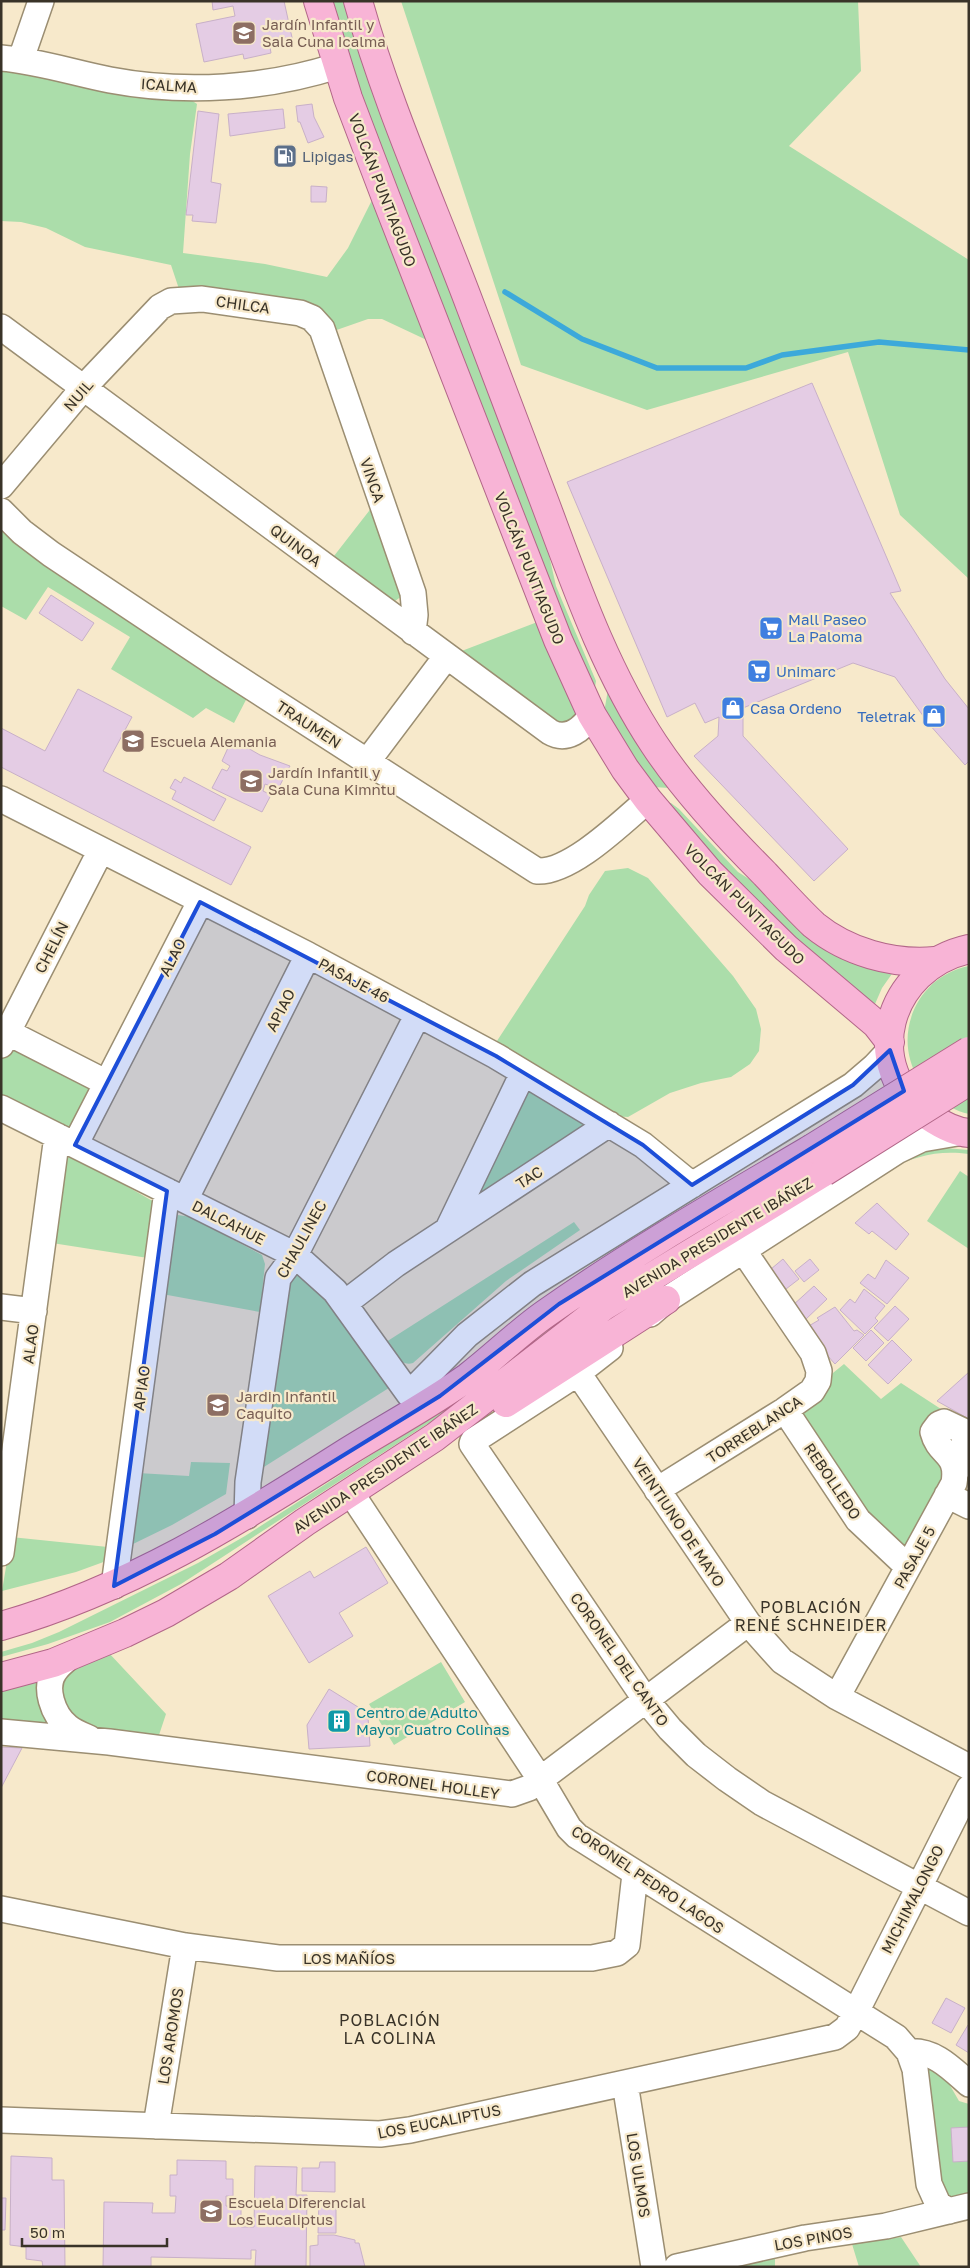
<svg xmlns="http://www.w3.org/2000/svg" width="970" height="2268" font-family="'Golos Text',sans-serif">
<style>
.green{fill:#abddaa}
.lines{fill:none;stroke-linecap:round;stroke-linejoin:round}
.stream{stroke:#3ca9da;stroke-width:5.5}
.building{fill:#e4cce4;stroke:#c8b0c8}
.minor-casing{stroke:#9b8e72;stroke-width:28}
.major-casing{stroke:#b26688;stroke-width:30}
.minor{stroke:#fff;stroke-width:25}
.major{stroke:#f8b4d6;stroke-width:28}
.major-bridge-casing{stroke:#b26688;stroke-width:30;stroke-linecap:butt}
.major-bridge{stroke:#f8b4d6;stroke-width:28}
.marked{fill:#1d4ed8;fill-opacity:0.2;stroke:#1d4ed8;stroke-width:4;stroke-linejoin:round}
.labels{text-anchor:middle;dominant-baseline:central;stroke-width:4.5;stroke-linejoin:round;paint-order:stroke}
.education-label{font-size:15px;fill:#785e54;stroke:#f7e9cb;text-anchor:start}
.street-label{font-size:15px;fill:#393328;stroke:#f7e9cb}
.service-label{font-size:15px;fill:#4e5e75;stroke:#f7e9cb;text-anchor:start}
.shop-label{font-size:15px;fill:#366cbe;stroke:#f7e9cb;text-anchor:start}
.culture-label{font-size:15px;fill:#0d838f;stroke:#f7e9cb;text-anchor:start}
.neighbourhood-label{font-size:16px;letter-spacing:1px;fill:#393328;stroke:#f7e9cb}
</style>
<rect width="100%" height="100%" fill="#f7e9cb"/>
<path class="green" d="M329,1H346L444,273L547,546L556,586L596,681L595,687H590L376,144Z
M401,1H858L861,71L789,146L969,260V579L900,515L848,352L647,410L521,365Z
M1,67C36,72 68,84 103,91C131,97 162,98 191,100L197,104L190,154L183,253L265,264L327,277L348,248L375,194L431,342L382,319H368L328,333L180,292L171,265L85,247L46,228L21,222L1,221Z
M376,502L402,596L395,601L334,556Z
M1,524L248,696L234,723L206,708L193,718L111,669L130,637L48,587L26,620L1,606Z
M540,621L580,711L572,722L558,724L459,652Z
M608,689L670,788L652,787L604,713Z
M668,803H671L679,809L738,872L894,971L882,988L875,1004L849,990L726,872Z
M628,868L648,878L733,976L756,1009L761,1029L759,1051L750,1064L731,1077L701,1083L670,1093L628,1117L612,1116L495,1044L585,906L589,895L605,871Z
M969,966V1114C955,1111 946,1105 935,1096C930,1091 922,1086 919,1080C891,1035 917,976 969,966Z
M1,1032L102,1084L73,1139L1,1103Z
M528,1086L590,1126L464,1205Z
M945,1148L969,1150V1154C938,1150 915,1156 888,1170L921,1152Z
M67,1157L81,1160L156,1203L148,1258L52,1243L63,1160Z
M960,1171L969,1177V1249L927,1221Z
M178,1215L191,1217L262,1255L265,1264L260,1312L162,1294L174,1216Z
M574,1222L580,1230L506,1281L413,1363C399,1367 393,1351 386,1342Z
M295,1273L308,1276L392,1386L256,1472L281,1302Z
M598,1294L455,1406L181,1584L110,1622L48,1644L1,1657V1652L32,1643L59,1632L198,1563L245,1536L444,1408L569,1310Z
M844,1364L881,1399L901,1383L944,1411L948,1469L906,1553L862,1515L798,1418L828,1377Z
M191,1462L230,1463L226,1494L172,1525L131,1545L138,1473L189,1476Z
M11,1537L108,1547L109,1560L76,1572L2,1591Z
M108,1652L166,1714L158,1738L81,1730L71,1721L57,1677Z
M441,1662L465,1702L394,1745L369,1704Z
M40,1677L57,1728L1,1725V1689Z
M926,2061L948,2082L959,2101L969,2104V2194L952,2200L937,2191Z
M901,2237L921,2267H859L852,2244Z
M775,2253V2267H713Z"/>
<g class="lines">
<path class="stream" d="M505,292L582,339L657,368H746L782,355L879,342L969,350"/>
</g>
<path class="building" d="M212,1H284L293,42L270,47L271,53L244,59L243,54L204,62L196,24L235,16L233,6L213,10Z
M312,104L314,117L324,137L308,143L300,122H298L296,106Z
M283,109L285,128L230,136L228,114Z
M198,111L219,114L211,182L221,184L216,223L192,221L193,215H186Z
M311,186L327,187L326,202H311Z
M812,383L901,591L890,593L945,679L969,709V761L965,765L929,724L895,677L853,663L743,708V736L848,849L814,881L694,756L718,736L719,717L705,723L695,703L667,717L567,482Z
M51,595L94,623L82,641L39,613Z
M78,689L132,717L103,771L251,847L231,885L1,767V728L45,751Z
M232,739L260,755L290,766L278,789L265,784L263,791L271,795L262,812L212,788L222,769L227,771L230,766L222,761Z
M184,777L226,799L214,821L172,799L176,791L170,788L175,779L181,783Z
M877,1203L909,1234L896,1250L872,1231L869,1234L855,1223Z
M783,1259L799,1279L786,1289L771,1269Z
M810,1259L819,1270L804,1282L795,1271Z
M886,1260L909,1278L887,1304L860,1283L868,1274L875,1279Z
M814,1286L827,1299L805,1320L792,1306Z
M864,1289L885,1306L875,1318L878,1321L865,1334L840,1310L850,1299L855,1303Z
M895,1306L909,1319L888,1341L874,1328Z
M835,1307L854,1331L857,1330L864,1335L835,1364L818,1345L807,1327L819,1320L817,1318Z
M871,1330L884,1343L866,1361L853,1348Z
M892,1340L912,1360L888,1384L868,1365Z
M969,1372V1419L937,1401Z
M366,1547L388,1583L339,1613L353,1636L309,1663L268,1596L310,1571L314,1578Z
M329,1689L358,1707L356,1713L358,1717H368L370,1746L309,1749L307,1725Z
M1,1747L22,1748L1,1788Z
M946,1998L965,2008L951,2033L932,2023Z
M968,2025H969V2053L956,2045Z
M969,2127V2161L953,2162L951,2128Z
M11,2156L52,2158V2180H64L65,2267H43L42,2261L26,2259V2247L10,2245Z
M177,2160L226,2161V2179H233V2196H226V2206L241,2207V2227H254L255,2166L297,2167L296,2195H307L306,2267H255L256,2250H251V2259L151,2257V2267H103L104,2202L153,2203L152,2213H175L176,2196H170V2175H177Z
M320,2162H335V2192L302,2191V2168H319Z
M1,2198H6L5,2230H1Z
M319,2200H336V2233H318Z
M318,2235H334L355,2240V2243H359L365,2267H310V2246L318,2245Z"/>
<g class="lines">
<g class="minor-casing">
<path id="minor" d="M1,58C38,61 74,73 110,80C184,94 265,89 337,66
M21,59L41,1
M1,327L550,732C567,742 582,729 592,715
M1,486L85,386L160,307L171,301L202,299L300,313L312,318L322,329L413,593L415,615L413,632
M1,511L22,532L51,554L219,666L537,871C571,873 622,822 648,800
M367,762L446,657
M1,799L308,955L496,1056L643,1145L692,1185
M1,1029L107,1083
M1,1045L101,850
M1,1108L295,1255L335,1291L409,1394L467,1335L532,1284L853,1085L874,1067L890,1050
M75,1145L200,902
M185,1200L308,955
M448,1229L523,1073
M345,1303L396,1264L609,1124
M1,1307L34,1311
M650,1314L666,1300L897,1151L922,1139L963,1132
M610,1348L578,1373L473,1441L472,1444L645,1699L670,1729L696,1755L727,1779L762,1803L969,1913
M578,1373L748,1623L782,1661L837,1697L969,1767
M785,1410L858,1520L908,1567
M657,1490L785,1410L812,1391L818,1381L819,1371L813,1353L743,1250
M351,1493L540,1779L569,1828L577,1836L896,2037L909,2052L915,2069L929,2184L938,2204L949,2211
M947,1495L969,1506
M247,1516L248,1482L278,1278L295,1255L418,1014
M1,1553L57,1136
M114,1586L167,1191
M69,1657C65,1661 59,1665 55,1671C43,1687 53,1715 68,1727C74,1732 82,1735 89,1738
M837,1697L954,1483C959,1452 939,1456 933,1432L939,1424L944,1422L963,1431C967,1447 962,1458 956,1472
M1,1732L109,1742L512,1794L529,1788L748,1623
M1,1909L185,1946L278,1958H592L617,1953L627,1945L635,1874
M909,2052C934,2050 951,2068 969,2084
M625,2083L654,2267
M1,2120L380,2134L410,2130L835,2037L847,2028L856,2012L969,1788
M156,2126L185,1946
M677,2267L805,2238L886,2226L969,2206"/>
</g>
<g class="major-casing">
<path id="major" d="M318,1L348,98L386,198L558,640L592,715L625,769L648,800L710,873L786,948L876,1024L890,1042
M358,1C387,105 432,204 470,305C495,371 520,437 545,503C576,586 605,670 654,744C685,791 725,834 765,874C781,891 797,909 814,925C847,952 893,965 935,961
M969,949C887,967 858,1068 930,1117C942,1125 955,1132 969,1133
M506,1403L666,1300
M1,1626C128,1590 237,1522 347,1452C387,1427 429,1405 468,1377C494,1357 518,1333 545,1314C630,1254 721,1202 811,1149
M1,1677L53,1663L125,1633L166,1613L229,1576L305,1522L435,1437L604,1306L824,1172"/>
</g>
<use href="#minor" class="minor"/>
<use href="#major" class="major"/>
<g class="major-bridge-casing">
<path id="major-bridge" d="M811,1149L969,1051
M824,1172L969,1081"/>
</g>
<use href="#major-bridge" class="major-bridge"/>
</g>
<path class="marked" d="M200,902L496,1056L643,1145L692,1185L853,1085L890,1050L904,1091L559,1304L440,1396L215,1534L114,1586L167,1191L75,1145Z"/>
<defs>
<g id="school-square" transform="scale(1.25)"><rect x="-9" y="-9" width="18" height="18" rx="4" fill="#8d6e63" stroke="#f7e9cb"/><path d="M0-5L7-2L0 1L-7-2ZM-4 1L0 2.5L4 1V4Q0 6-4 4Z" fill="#fff"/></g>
<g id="fuel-square" transform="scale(1.25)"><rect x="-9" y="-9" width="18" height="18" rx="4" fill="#5c6f8a" stroke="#f7e9cb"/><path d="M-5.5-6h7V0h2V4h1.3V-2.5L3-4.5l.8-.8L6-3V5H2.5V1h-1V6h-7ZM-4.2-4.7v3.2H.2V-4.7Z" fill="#fff"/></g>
<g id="supermarket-square" transform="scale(1.25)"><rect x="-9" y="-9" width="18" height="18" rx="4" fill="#3f7fe0" stroke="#f7e9cb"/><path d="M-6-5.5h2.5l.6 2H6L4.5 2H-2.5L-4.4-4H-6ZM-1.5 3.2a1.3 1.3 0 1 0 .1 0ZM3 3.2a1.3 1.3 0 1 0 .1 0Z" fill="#fff"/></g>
<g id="shop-square" transform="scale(1.25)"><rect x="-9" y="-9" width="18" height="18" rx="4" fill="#3f7fe0" stroke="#f7e9cb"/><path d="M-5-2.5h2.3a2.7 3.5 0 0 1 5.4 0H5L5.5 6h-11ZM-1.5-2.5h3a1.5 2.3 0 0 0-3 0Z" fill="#fff"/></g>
<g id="building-square" transform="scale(1.25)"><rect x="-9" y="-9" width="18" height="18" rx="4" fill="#0f9aa8" stroke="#f7e9cb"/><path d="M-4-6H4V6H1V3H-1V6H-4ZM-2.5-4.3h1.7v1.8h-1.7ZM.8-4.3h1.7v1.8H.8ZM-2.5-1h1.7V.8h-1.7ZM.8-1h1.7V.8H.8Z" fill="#fff"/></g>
</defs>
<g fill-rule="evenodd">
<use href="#school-square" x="244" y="33"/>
<use href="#fuel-square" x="285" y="156"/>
<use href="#supermarket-square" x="771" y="628"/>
<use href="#supermarket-square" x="759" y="671"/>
<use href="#shop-square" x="733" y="708"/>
<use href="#shop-square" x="934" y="716"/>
<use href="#school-square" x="133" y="741"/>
<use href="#school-square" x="251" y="781"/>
<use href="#school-square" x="218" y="1405"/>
<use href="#building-square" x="339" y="1721"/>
<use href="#school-square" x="211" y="2211"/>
</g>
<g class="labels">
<g class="education-label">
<text x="262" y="24">Jardín Infantil y<tspan x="262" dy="17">Sala Cuna Icalma</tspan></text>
<text x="150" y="741">Escuela Alemania</text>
<text x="268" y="772">Jardín Infantil y<tspan x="268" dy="17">Sala Cuna Kimntu</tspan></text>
<text x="236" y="1396">Jardin Infantil<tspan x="236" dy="17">Caquito</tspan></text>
<text x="228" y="2202">Escuela Diferencial<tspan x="228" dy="17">Los Eucaliptus</tspan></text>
</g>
<g class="street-label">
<text transform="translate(169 85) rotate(4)">ICALMA</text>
<text transform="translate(383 190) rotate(69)">VOLCÁN PUNTIAGUDO</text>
<text transform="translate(243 304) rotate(8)">CHILCA</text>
<text transform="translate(78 395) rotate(-49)">NUIL</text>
<text transform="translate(373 480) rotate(71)">VINCA</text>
<text transform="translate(296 545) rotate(37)">QUINOA</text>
<text transform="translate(530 568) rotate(68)">VOLCÁN PUNTIAGUDO</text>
<text transform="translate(309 724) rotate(33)">TRAUMEN</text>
<text transform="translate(745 904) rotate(45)">VOLCÁN PUNTIAGUDO</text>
<text transform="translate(51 947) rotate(-63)">CHELÍN</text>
<text transform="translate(172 957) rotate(-63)">ALAO</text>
<text transform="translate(354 980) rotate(28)">PASAJE 46</text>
<text transform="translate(280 1010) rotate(-63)">APIAO</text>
<text transform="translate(529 1177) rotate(-33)">TAC</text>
<text transform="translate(229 1222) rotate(27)">DALCAHUE</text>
<text transform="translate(717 1237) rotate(-31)">AVENIDA PRESIDENTE IBÁÑEZ</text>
<text transform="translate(301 1239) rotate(-61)">CHAULINEC</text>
<text transform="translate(30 1344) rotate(-82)">ALAO</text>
<text transform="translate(141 1388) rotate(-82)">APIAO</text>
<text transform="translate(754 1429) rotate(-33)">TORREBLANCA</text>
<text transform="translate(385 1468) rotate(-34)">AVENIDA PRESIDENTE IBÁÑEZ</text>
<text transform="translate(833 1481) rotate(56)">REBOLLEDO</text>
<text transform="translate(679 1522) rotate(56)">VEINTIUNO DE MAYO</text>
<text transform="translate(914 1557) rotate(-61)">PASAJE 5</text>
<text transform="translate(620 1659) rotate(55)">CORONEL DEL CANTO</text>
<text transform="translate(433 1784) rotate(8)">CORONEL HOLLEY</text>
<text transform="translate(648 1879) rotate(34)">CORONEL PEDRO LAGOS</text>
<text transform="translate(912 1899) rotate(-63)">MICHIMALONGO</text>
<text x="349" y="1958">LOS MAÑÍOS</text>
<text transform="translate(170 2036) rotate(-81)">LOS AROMOS</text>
<text transform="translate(439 2121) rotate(-11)">LOS EUCALIPTUS</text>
<text transform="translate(639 2175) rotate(81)">LOS ULMOS</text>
<text transform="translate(813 2238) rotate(-10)">LOS PINOS</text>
</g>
<g class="service-label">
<text x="302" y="156">Lipigas</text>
</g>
<g class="shop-label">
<text x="788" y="619">Mall Paseo<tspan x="788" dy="17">La Paloma</tspan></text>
<text x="776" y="671">Unimarc</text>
<text x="750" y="708">Casa Ordeno</text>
<text x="916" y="716" text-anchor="end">Teletrak</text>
</g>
<g class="culture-label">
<text x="356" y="1712">Centro de Adulto<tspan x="356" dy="17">Mayor Cuatro Colinas</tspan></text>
</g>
<g class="neighbourhood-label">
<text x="811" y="1607">POBLACIÓN<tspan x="811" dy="18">RENÉ SCHNEIDER</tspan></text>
<text x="390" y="2020">POBLACIÓN<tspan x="390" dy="18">LA COLINA</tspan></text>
</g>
</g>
<rect width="970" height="2268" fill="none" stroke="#393328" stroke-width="5"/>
<path d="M22 2238v8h145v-8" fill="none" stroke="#393328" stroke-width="2.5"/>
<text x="30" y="2238" font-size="15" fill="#393328" stroke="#f7e9cb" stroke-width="4" paint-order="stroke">50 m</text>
</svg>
